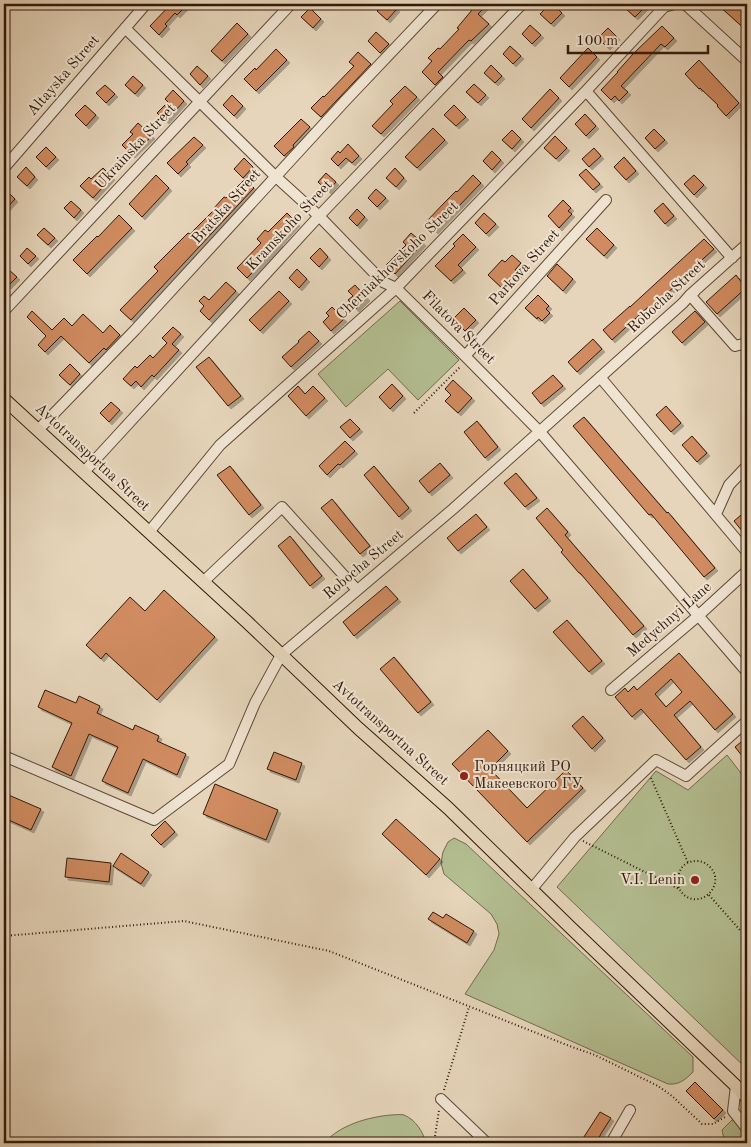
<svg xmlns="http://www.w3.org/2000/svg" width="751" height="1147" font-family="'Old Standard TT',serif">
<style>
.green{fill:#b3be91;stroke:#726b4d}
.building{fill:#d08b60;stroke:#311809;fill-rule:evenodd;filter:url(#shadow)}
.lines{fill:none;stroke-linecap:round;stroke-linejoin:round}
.minor-casing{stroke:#5e4735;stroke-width:12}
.major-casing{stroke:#311809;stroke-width:14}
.path{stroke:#311809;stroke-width:2;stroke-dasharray:1 2.5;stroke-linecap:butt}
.minor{stroke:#efe4d2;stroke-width:10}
.major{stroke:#e6d5ba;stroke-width:12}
.poi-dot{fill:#8f2418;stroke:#efe4d2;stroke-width:2}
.labels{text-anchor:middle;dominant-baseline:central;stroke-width:4;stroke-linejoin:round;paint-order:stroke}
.street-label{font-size:15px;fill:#311809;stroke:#efe4d2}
.poi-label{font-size:15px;fill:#311809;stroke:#efe4d2;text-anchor:start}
</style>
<defs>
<filter id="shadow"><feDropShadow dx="3" dy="3" stdDeviation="0" flood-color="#0004"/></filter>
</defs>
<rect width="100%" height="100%" fill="#e6d5ba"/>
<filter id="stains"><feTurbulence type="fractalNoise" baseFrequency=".004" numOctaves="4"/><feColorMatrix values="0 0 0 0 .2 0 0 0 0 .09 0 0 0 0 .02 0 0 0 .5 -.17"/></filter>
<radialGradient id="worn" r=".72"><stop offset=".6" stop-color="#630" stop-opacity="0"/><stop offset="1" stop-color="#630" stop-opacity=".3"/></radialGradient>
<path class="green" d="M400,301L459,360L418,400L388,369L346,407L318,374Z
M727,755L747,781V1069L557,887L656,771L688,790Z
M454,838L466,844L693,1057V1072C685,1080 679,1085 668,1084L465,994L494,950L499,934L497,924L491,914L444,874L441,863L443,852L448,842Z
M391,1115C395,1115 400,1114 404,1115C416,1120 423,1132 426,1143H324C340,1125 368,1117 391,1115Z
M732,1120H733C741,1127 747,1132 747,1143H729L724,1139L722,1130Z"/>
<path class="building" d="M171,4H188L177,15L175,13L165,24L167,26L159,35L150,26Z
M385,4H391L397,9L387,20L377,11Z
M477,4H488L478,14L489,24L471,41L469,40L438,72L443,77L435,85L422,72L432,61L428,58L438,48L440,49L459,29L457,28Z
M550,4H553L562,13L551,24L540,14Z
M631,4H641L645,7L635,17L626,9Z
M717,4H742L747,9V31Z
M310,8L321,19L313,28L301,17Z
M237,23L248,34L222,61L211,51Z
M530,25L541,35L532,44L522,34Z
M662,26L674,38L665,47L661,44L621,86L628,92L619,101L615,96L611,100L601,90L618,72H617L633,54Z
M608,28L617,37L607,47L598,38Z
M376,32L389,44L380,53L368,41Z
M510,46L521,56L513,64L503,54Z
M588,48L597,57L569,87L560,78Z
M276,49L287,60L256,91L244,79L255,68L256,70Z
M358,52L371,64L321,117L311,108L323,96L324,97L354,66L349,62Z
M699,60L739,103L726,116L717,106L718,105L700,88L699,89L685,74Z
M491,65L502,76L495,83L484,73Z
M197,66L208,76L200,85L190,74Z
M133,76L143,85L135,94L125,85Z
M474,84L486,95L478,103L466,92Z
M105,85L115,94L106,103L96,93Z
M405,86L417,97L381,134L372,126L393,104L390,101Z
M550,89L559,98L531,128L522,119Z
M173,90L184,101L166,121L157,113L168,102L165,99Z
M232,95L243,106L234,116L223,105Z
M85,105L96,115L86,126L75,115Z
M454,105L466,117L456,126L444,115Z
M585,114L596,126L586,136L575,124Z
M301,119L310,127L293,145L294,147L284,156L274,146Z
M138,123L152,136L132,155L122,145L133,134L130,132Z
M433,128L445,140L417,168L405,157Z
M654,129L665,140L655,149L645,138Z
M512,130L521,139L512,149L502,140Z
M555,136L567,148L556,159L544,148Z
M194,137L203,145L186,162L188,164L178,174L167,163Z
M348,144L359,156L352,163L346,158L338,166L331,159L338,151L340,153Z
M46,147L56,157L46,167L36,157Z
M594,148L601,156L589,167L582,159Z
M492,151L501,160L492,170L483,161Z
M624,157L636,171L626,180L614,167Z
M244,158L253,167L243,178L234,169Z
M26,167L35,177L27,186L17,177Z
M103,168L112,177L93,198L80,186L89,177L91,179Z
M395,168L404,178L396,187L386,178Z
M586,169L600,184L593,190L579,175Z
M326,173L336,182L328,191L318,182Z
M156,175L169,188L142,217L129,204Z
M473,175L481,183L435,231L426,222L444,203L456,191L457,192Z
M694,175L704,185L694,195L684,184Z
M245,179L254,188L131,320L120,310L158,271L154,267L188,233L190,234L215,209L214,208L224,197L226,198Z
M4,188L15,199L4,211Z
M376,189L386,198L377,207L368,198Z
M563,200L571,208L568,211L572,214L559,228L548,216Z
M71,201L81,210L74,218L64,208Z
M663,203L674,216L665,224L654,211Z
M357,209L365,217L357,226L349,218Z
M287,213L297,223L279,243L280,244L247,278L237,268L261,243L257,239L265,230L268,232Z
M484,213L496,224L486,234L475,223Z
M119,215L132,228L87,274L73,260L97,236L98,237Z
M44,228L55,238L48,245L37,235Z
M597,228L614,245L604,256L586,239Z
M411,233L423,243L395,274L386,265L406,245L403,242Z
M463,234L476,247L458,265L463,270L451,281L435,266L455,246L453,244Z
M704,239L714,249L674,285L675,286L650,309L648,307L612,340L603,330L630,306V307Z
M27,248L36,256L28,264L20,256Z
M320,248L328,257L319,267L310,258Z
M512,255L521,263L515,270L519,274L504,290L488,275L502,260L505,262Z
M557,264L573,279L563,291L547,276Z
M8,269L17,277L8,286L4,282V273Z
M297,269L307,279L299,288L289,278Z
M736,275L746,288L717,314L706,302Z
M226,282L236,291L209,320L200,311L204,306L199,301L204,296L209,300Z
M355,285L367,298L356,309L348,300L353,296L348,291Z
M279,291L289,301L260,331L249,320Z
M538,295L549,306L546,309L550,313L542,321L538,317L537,319L525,308Z
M332,307L344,319L331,331L323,322L329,316L326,313Z
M464,308L476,320L465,331L453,319Z
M32,311L52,330L64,318L72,326L83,314L103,333L110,325L120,335L106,350L104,348L89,363L61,336L45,352L38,345L46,336L27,317Z
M695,311L705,322L682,343L672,332Z
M173,327L181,334L172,344L179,350L154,377L152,375L141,387L136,381L131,386L123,379L135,366L137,368L150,355L153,358L167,343L162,338Z
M309,331L319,341L291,367L282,357L299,342L298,341Z
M593,339L602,349L577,372L568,362Z
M209,357L241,396L228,406L196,367Z
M70,364L80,374L70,385L59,375Z
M553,375L563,386L541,404L532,393Z
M453,380L472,398L458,413L445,401L451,395L445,389Z
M392,384L403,396L390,409L379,397Z
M298,386L305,394L313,386L325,398L306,416L288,396Z
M111,402L120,410L109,422L100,413Z
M666,406L681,423L671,432L656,415Z
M584,417L667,513L668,512L715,568L704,577L651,514L649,515L573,426Z
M350,419L360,429L350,438L340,427Z
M477,421L498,447L485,458L464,432Z
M692,436L707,453L697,462L682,445Z
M345,441L355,451L340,465L338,464L327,475L319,466Z
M440,463L450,475L429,493L419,481Z
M230,466L261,505L249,515L217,475Z
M374,466L409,508L399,517L364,475Z
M516,473L537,498L525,507L504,483Z
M332,499L370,546L360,554L321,508Z
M547,508L568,532L565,535L644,626L633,635L580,573H579L561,552L563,550L536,518Z
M747,510V537L734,521Z
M476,514L487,527L458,551L447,538Z
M290,536L322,576L310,586L278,546Z
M523,569L548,598L535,609L510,581Z
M386,586L398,599L354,636L343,622Z
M164,590L215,637L157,700L106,653L101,659L86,645L130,597L145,611Z
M567,620L602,661L589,672L553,632Z
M679,653L733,714L715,730L690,701L674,715L701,747L686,760L641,709L632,717L615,697L625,688L628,692L634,686L637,690ZM671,679L682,692L666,707L655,694Z
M394,657L431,702L418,713L380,669Z
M45,690L76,703L79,696L100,706L97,713L133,730L135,725L159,736L157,741L186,754L177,775L143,759L128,793L102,781L118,747L89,734L71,776L52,767L72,723L38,707Z
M583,716L603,738L592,749L572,726Z
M488,730L508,751L490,769L527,808L566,770L583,788L527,842L452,764Z
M747,737V762L735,747Z
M274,752L302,763L296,780L267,769Z
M215,784L278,810L266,840L203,814Z
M4,793L41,809L31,830L4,818Z
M396,819L440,859L426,875L382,834Z
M165,821L175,832L161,845L151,835Z
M121,853L149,872L141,884L113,866Z
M67,858L111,863L109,882L65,877Z
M433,912L443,918L446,914L474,931L467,943L428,919Z
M695,1082L723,1110L714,1119L686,1091Z
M600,1112L611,1118L602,1132L596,1143H580Z"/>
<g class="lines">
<g class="minor-casing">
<path id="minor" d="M656,4L664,7L674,4
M685,4L747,61
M125,28L275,176L319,216L383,282L396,288L468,359L540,432L747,672
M586,91L732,258
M4,168L146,4
M695,291L690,295L735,346L747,343
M4,311L291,4
M465,356L606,200
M600,377L747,552
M38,430L135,330L345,101L437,4
M84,472L319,216L522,4
M716,514L729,485L747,466
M149,532L220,445L396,288L586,91L664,7
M203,582L282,507L357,590
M611,690L698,616L747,571
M4,756L154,820L229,764L255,703L281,655L453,509L683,303L690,295L747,244
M531,890L575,837L656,760L686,776L747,721
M736,1086L733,1111L747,1129
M441,1099L487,1143
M611,1143L630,1110"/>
</g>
<g class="major-casing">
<path id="major" d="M4,399L246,621L358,728L448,808L570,927L736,1086L747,1098"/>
</g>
<path class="path" d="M414,413L461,366
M651,778L688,863
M583,841L679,889C681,891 682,893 684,895C702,909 725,885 711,868C707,864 703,861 697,861C680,861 676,875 679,889
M709,895L747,938
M4,936L184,921L329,951L572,1047L595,1055L658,1086L672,1096L702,1124H713L725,1117
M444,1090L469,1007
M434,1143L439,1110"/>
<use href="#minor" class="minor"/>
<use href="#major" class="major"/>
</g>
<g class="poi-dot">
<circle cx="464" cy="776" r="5"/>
<circle cx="695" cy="880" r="5"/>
</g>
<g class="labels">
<g class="street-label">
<text transform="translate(64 76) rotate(-49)">Altayska Street</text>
<text transform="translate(136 147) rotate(-47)">Ukrainska Street</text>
<text transform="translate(227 207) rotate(-48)">Bratska Street</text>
<text transform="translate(290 226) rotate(-47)">Kramskoho Street</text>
<text transform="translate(398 261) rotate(-44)">Cherniakhovskoho Street</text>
<text transform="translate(525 268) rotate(-48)">Parkova Street</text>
<text transform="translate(667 297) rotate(-43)">Robocha Street</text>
<text transform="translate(458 328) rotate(45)">Filatova Street</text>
<text transform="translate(92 458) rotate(43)">Avtotransportna Street</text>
<text transform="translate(364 565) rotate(-40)">Robocha Street</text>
<text transform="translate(670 620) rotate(-41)">Medychnyi Lane</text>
<text transform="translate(390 733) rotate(42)">Avtotransportna Street</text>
</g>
<g class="poi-label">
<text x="474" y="767">Горняцкий РО<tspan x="474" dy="17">Макеевского ГУ</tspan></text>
<text x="685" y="880" text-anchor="end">V.I. Lenin</text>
</g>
</g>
<rect width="751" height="1147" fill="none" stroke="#e6d5ba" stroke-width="20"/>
<rect x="5" y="5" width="741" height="1137" fill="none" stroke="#311809" stroke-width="2.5"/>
<rect x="10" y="10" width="731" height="1127" fill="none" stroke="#311809"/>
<path d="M568 45v8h140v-8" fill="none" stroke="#311809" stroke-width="2.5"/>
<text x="576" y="45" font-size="15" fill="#311809" stroke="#efe4d2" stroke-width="4" paint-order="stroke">100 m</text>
<rect width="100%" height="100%" filter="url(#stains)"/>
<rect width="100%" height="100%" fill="url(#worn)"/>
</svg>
